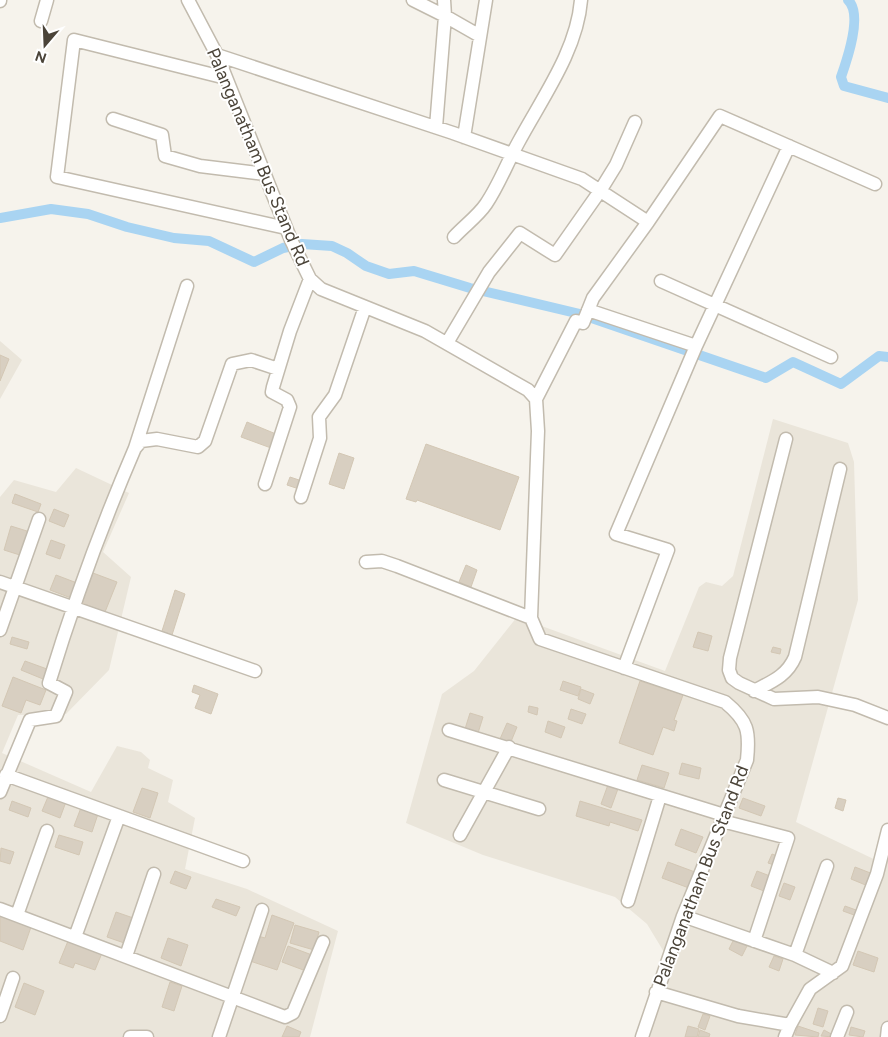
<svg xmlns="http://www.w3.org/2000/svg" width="888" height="1037" font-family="Figtree,sans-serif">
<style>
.residential{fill:#eae5da}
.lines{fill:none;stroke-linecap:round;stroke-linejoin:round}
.canal{stroke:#a9d4f2;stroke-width:10}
.building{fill:#d8cfc1;stroke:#d3c7b4}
.minor-casing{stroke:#c2bbae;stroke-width:15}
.minor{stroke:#fff;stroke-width:12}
.labels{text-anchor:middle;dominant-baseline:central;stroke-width:4;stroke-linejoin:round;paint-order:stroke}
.street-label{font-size:18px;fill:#4b4439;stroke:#fff}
</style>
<rect width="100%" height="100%" fill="#f6f3ec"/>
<path class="residential" d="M0,341L22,360L0,399Z
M773,419L848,443L854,462L858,600L796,822L882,863L888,853V1037H640L667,957L647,924L615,897L483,855L406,823L442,694L474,671L517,617L665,671L699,587L706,582L722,586L733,576Z
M76,468L129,493L103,552L131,577L109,670L66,714L18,715L2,753L91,792L117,746L141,752L150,760L148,768L173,780L168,802L195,818L185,869L247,889L338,931L310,1037H0V497L14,480L56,492Z"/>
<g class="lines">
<path class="canal" d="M848,0C863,14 847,60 841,77L844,86L888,98
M0,218L51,209L88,214L127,227L174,238L209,241L254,262L283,248L302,244L332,246L347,253L366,266L389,274L414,271L470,288L580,314L766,378L793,362L841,384L879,356L888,357"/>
</g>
<path class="building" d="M0,355L9,359L0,381Z
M247,422L276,434L271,448L241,437Z
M426,444L519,477L500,530L417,500L416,502L406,499Z
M339,453L354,458L344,489L329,484Z
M290,477L305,482L302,490L287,485Z
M15,494L41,504L38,512L12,503Z
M54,509L69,515L64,527L49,521Z
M11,526L30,532L23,556L4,550Z
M51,540L65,545L60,559L46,554Z
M466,565L477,570L471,587L459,582Z
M93,573L117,582L105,612L82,603Z
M56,575L77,583L71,598L50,590Z
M175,590L185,594L172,635L162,631Z
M698,632L712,636L708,651L693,647Z
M12,637L29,642L27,649L10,644Z
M773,647L781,649L780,654L771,652Z
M25,661L47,669L43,679L21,670Z
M13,677L46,690L40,705L26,700L21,713L2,706Z
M563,681L581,687L578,696L560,690Z
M640,681L683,695L674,720L677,721L674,731L663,727L653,755L619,743Z
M194,685L218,694L211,714L195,708L200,695L192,692Z
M581,689L594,694L590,704L578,699Z
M529,706L538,708L537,715L528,712Z
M571,709L586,714L582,724L568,719Z
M470,713L483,717L478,733L465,729Z
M548,721L565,727L561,738L545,732Z
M507,723L517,727L510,744L500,739Z
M682,763L701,768L699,779L679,774Z
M642,765L669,773L664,788L637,780Z
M609,782L619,786L611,808L601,804Z
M142,788L158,793L150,818L133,812Z
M50,792L67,799L60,818L42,811Z
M743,798L765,806L761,816L739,808Z
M838,798L846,800L843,811L835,808Z
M12,801L31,808L28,817L9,810Z
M580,801L642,820L638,831L610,822L609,826L576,816Z
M82,805L99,811L92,832L74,826Z
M681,829L703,837L696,853L675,845Z
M59,835L83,842L79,855L55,847Z
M1,848L14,852L10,864L0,861Z
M772,854L777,856L774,865L768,863Z
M668,862L695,872L689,888L662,878Z
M855,867L873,874L868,886L851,879Z
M175,871L191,877L186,889L170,883Z
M757,871L770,876L764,891L751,886Z
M784,883L795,887L790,900L779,896Z
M216,899L240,907L236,916L212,907Z
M845,906L856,910L854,915L843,911Z
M116,912L139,920L130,945L107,937Z
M0,915L31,927L23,950L0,941Z
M272,915L294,923L277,970L250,961L258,936L265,938Z
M295,925L319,932L314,950L290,943Z
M168,938L188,945L181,966L161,958Z
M734,939L747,946L742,956L729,949Z
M68,941L102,953L95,970L75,963L73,968L59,963Z
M288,946L312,955L306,971L282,962Z
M858,951L878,958L874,972L853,965Z
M774,956L783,959L779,971L769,967Z
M170,982L182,986L174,1011L162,1007Z
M24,983L44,991L35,1015L15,1007Z
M818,1008L828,1011L823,1027L813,1024Z
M703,1014L710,1016L705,1030L698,1027Z
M287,1026L301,1032L299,1037H282Z
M688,1026L699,1029L697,1037H685Z
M798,1026L819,1033L818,1037L795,1035Z
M851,1027L865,1031L863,1037L849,1035Z
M700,1030L710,1034L709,1037H698Z
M824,1030L835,1036L834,1037L821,1036Z"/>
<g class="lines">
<g class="minor-casing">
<path id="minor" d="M188,0L217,55L291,240L310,279L321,289L425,331L528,390L536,399L538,431L531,618L540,639L725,702C748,721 750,731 747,760L683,916L642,1037
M413,0L445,16L436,127
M444,0L445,16L480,36
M0,1V0
M41,21L47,0
M217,55L453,133L582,179L648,222L593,298L583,323L576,321L536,399
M226,78L74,40L57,177L286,228
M113,119L162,135L165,156L200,166L265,174
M464,137L486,0
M648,222L720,116L875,184
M454,237C464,226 478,216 486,204C499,185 507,163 518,143C542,98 577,51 581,0
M661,281L831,357
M588,310L696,346L789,146
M447,343L489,272L520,233L555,255L600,191L616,165L635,122
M786,439L730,658L729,670L732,678L739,683L774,699L818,697L855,705L888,718
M135,448L187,286
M265,484L290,407L287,400L272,392L273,387L290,331L310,279
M301,497L320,438L319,417L335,395L365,307
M366,562L382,561L397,566L531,618
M0,582L255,671
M0,630L39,519
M624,668L668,550L616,534L696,346
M754,691C771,682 787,676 795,657L840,469
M449,730L724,815
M6,775L243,861
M444,780L539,809
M0,792L30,720L56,716L66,692L49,683C74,601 101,527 135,448L141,441L157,439L198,447L205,441L232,364L251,360L278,369
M722,821L788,838L754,941
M460,835L509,747
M628,901L660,796
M0,909L285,1017L293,1013L323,942
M17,915L47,831
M683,916L795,955L827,866
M75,937L119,816
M795,955L833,973
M126,956L154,874
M656,992L738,1016L790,1025L810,989L842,966L877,874L888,830
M0,1016L13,978
M130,1037H147
M219,1037L262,910
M785,1037L790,1025
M837,1037L847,1012
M887,1037L888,1028"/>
</g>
<use href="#minor" class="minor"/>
</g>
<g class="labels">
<g class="street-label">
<text transform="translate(258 157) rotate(67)">Palanganatham Bus Stand Rd</text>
<text transform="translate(701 876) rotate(-69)">Palanganatham Bus Stand Rd</text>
</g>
</g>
<g transform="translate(45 45) rotate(199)" stroke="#ffffff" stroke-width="4" paint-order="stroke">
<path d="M0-4L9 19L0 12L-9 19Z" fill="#4b4439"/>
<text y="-8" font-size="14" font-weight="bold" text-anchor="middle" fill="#4b4439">N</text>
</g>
</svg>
